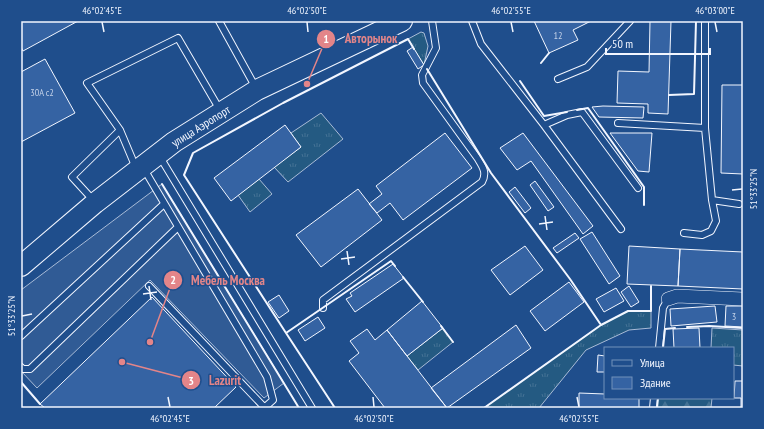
<svg xmlns="http://www.w3.org/2000/svg" width="764" height="429" font-family="'PT Sans Narrow',sans-serif">
<style>
.grass{fill:url(#grass-tufts);stroke:#a8bbd7}
.forest{fill:url(#forest-firs);stroke:#a8bbd7}
.parking{fill:#305b95;stroke:#a8bbd7}
.building{fill:#3563a3;stroke:#f2f6ff}
.lines{fill:none;stroke-linecap:round;stroke-linejoin:round}
.lane-casing{stroke:#f2f6ff;stroke-width:8}
.street-casing{stroke:#f2f6ff;stroke-width:14}
.primary-casing{stroke:#f2f6ff;stroke-width:22}
.lane{stroke:#1f4e8c;stroke-width:6}
.street{stroke:#1f4e8c;stroke-width:13}
.primary{stroke:#1f4e8c;stroke-width:20}
.wall{stroke:#f2f6ff;stroke-width:2}
.ticks{fill:none;stroke:#f2f6ff;stroke-width:1.5}
.labels{text-anchor:middle;dominant-baseline:central;stroke-width:3;stroke-linejoin:round;paint-order:stroke}
.number-label{font-size:10px;fill:#c3d1e8}
.street-label{font-size:12px;fill:#f2f6ff;stroke:#1f4e8c}
.leader{fill:none;stroke:#e38589;stroke-width:1.5}
.callout-dot{fill:#e38589;stroke:#1f4e8c;stroke-width:1.5}
.mark-label{font-size:12px;text-anchor:middle;font-weight:bold;fill:#fff}
.callout-label{font-size:13px;text-anchor:middle;font-weight:bold;fill:#e38589;stroke:#1f4e8c;stroke-width:3;stroke-linejoin:round;paint-order:stroke}
.neatline{fill:none;stroke:#f2f6ff;stroke-width:1.5}
.ticks-label{font-size:10px;text-anchor:middle;fill:#f2f6ff}
</style>
<defs>
<pattern id="grass-tufts" width="24" height="20" patternUnits="userSpaceOnUse"><rect width="24" height="20" fill="#245a82"/><path d="M3 7l-1-3M5 7V3M7 7l1-3M15 17l-1-3M17 17v-4M19 17l1-3" fill="none" stroke="#447295"/></pattern>
<pattern id="forest-firs" width="22" height="20" patternUnits="userSpaceOnUse"><rect width="22" height="20" fill="#245a82"/><path d="M5 1l3.5 6h-7zM16 11l3.5 6h-7z" fill="#447295"/></pattern>
</defs>
<rect width="100%" height="100%" fill="#1f4e8c"/>
<path class="grass" d="M421,32L424,33L428,46L424,65L408,39Z
M321,113L343,139L288,182L274,167L301,147L291,133Z
M259,179L272,194L250,212L238,195Z
M628,311H651V328L629,330L586,350L539,408H484L601,325Z
M443,328L453,342L418,370L407,356Z
M712,328L743,330V366L733,365V348H711Z"/>
<path class="forest" d="M658,398H712L711,408H657Z"/>
<path class="parking" d="M162,184L284,383L264,398L150,280L37,388L21,371V290Z"/>
<path class="building" d="M21,21H78L23,51L21,47Z
M534,21H591L573,30L578,40L549,53Z
M650,21H671L668,114L648,113V104L617,103L618,71L649,72Z
M413,47L424,65L418,69L407,51Z
M45,59L75,113L21,142V72Z
M722,85H743V174L721,173Z
M603,106L644,107L643,118L599,117L592,107Z
M285,125L301,147L231,201L214,178Z
M445,133L472,168L403,220L390,203L377,213L369,204L382,194L376,186Z
M523,133L593,226L583,234L531,161L517,170L500,148Z
M610,133H652L649,172L638,171Z
M535,181L554,207L548,211L530,185Z
M515,187L531,208L525,213L509,192Z
M358,189L382,220L321,267L296,235Z
M592,232L620,276L609,284L580,239Z
M575,233L579,238L557,253L553,248Z
M525,246L543,270L510,295L491,270Z
M629,246L680,249L678,286L627,284Z
M680,249L743,252V289L678,286Z
M393,264L404,278L355,312L346,299L352,296L350,293Z
M569,282L584,302L545,331L530,311Z
M629,286L639,302L631,307L621,292Z
M616,288L624,301L604,312L596,299Z
M279,295L289,311L279,318L268,302Z
M152,297L236,387L214,408H45L40,404Z
M422,301L443,328L407,356L387,330Z
M715,306L717,322L671,326L670,309Z
M726,306H743V327L725,326Z
M318,317L325,328L305,341L298,330Z
M516,325L531,348L447,408L431,388Z
M699,328L700,348H674L673,329Z
M367,329L375,340L387,330L447,408H385L349,361L359,353L350,341Z
M598,355L605,356V372H597Z
M735,381H743V408H741V398H734Z
M579,393L605,394V398H639V408H579Z"/>
<g class="lines">
<g class="lane-casing">
<path id="lane" d="M219,21L256,88
M472,21L481,44L544,125L621,229
M705,21V128L712,200L739,204
M558,79L587,67L630,21
M618,123L705,128
M544,125L567,115L582,112L638,188
M160,157L312,408
M136,168L120,130L87,83L178,38L220,110
M144,169L267,377L273,400L264,408
M94,201L72,177L120,130
M684,233L702,235L711,231L716,221L712,200
M149,286L265,408
M323,308V300L482,182C487,173 483,167 478,159L423,83L422,75L436,48L432,21
M21,336L164,204
M659,348L663,308L668,299
M21,367L23,369H30L178,227
M653,408L654,398"/>
</g>
<g class="street-casing">
<path id="street" d="M668,299L677,296L743,299"/>
</g>
<g class="primary-casing">
<g id="primary">
<path id="s1" d="M21,266L95,203L174,142L257,90L402,21"/>
</g>
</g>
<use href="#lane" class="lane"/>
<use href="#street" class="street"/>
<use href="#primary" class="primary"/>
<path class="wall" d="M541,63L549,53
M427,69L491,173L570,279L601,325
M520,81L544,116L567,112
M669,95L694,94L696,21
M577,110L588,108L644,187V205
M162,184L299,408
M395,266L391,261L286,333L184,175L193,153L283,103L408,39L414,49
M403,277L423,302
M441,326L453,342
M687,327L709,326L743,328
M286,333L335,408
M663,348L665,329L675,328
M21,382L40,404
M484,408L601,325L628,311H651V286
M657,408L658,398"/>
</g>
<path class="ticks" d="M102,22L104,32M307,22L308,32M511,22L513,32M715,22L717,32M732,190L742,189M545,216L547,230M539,224L553,222M347,251L349,265M341,259L355,257M149,286L151,300M143,294L157,292M22,316L32,314M168,397L170,407M373,397L374,407M577,397L579,407"/>
<g class="labels">
<g class="number-label">
<text x="558" y="35">12</text>
<text x="42" y="92">30А с2</text>
<text x="734" y="316">3</text>
</g>
<g class="street-label">
<text stroke="none"><textPath href="#s1" startOffset="228">улица Аэропорт</textPath></text>
</g>
</g>
<path class="leader" d="M307 84L326 39M150 342L173 280M122 362L191 380"/>
<g class="callout-dot">
<circle cx="307" cy="84" r="4"/>
<circle cx="150" cy="342" r="4"/>
<circle cx="122" cy="362" r="4"/>
<circle cx="326" cy="39" r="10"/>
<circle cx="173" cy="280" r="10"/>
<circle cx="191" cy="380" r="10"/>
</g>
<g class="mark-label">
<text x="326" y="43">1</text>
<text x="173" y="284">2</text>
<text x="191" y="385">3</text>
</g>
<g class="callout-label">
<text x="371" y="43">Авторынок</text>
<text x="228" y="285">Мебель Москва</text>
<text x="225" y="385">Lazurit</text>
</g>
<rect width="764" height="429" fill="none" stroke="#1f4e8c" stroke-width="44"/>
<rect x="604" y="347" width="130" height="52" fill="#1f4e8c" stroke="#7391ba"/>
<rect x="612" y="360" width="20" height="6" fill="#1f4e8c" stroke="#7391ba"/>
<text x="640" y="367" font-size="12" fill="#f2f6ff">Улица</text>
<rect x="612" y="377" width="20" height="12" fill="#3563a3" stroke="#7391ba"/>
<text x="640" y="387" font-size="12" fill="#f2f6ff">Здание</text>
<path d="M606 48v6h104v-6" fill="none" stroke="#f2f6ff" stroke-width="2"/>
<text x="612" y="48" font-size="12" fill="#f2f6ff" stroke="#1f4e8c" stroke-width="3" paint-order="stroke">50 m</text>
<rect x="22" y="22" width="720" height="385" class="neatline"/>
<g class="ticks-label">
<text x="102" y="14">46°02'45"E</text>
<text x="307" y="14">46°02'50"E</text>
<text x="511" y="14">46°02'55"E</text>
<text x="715" y="14">46°03'00"E</text>
<text transform="translate(753 189) rotate(-90)" y="4">51°33'25"N</text>
<text transform="translate(11 316) rotate(-90)" y="4">51°33'25"N</text>
<text x="170" y="422">46°02'45"E</text>
<text x="374" y="422">46°02'50"E</text>
<text x="579" y="422">46°02'55"E</text>
</g>
</svg>
